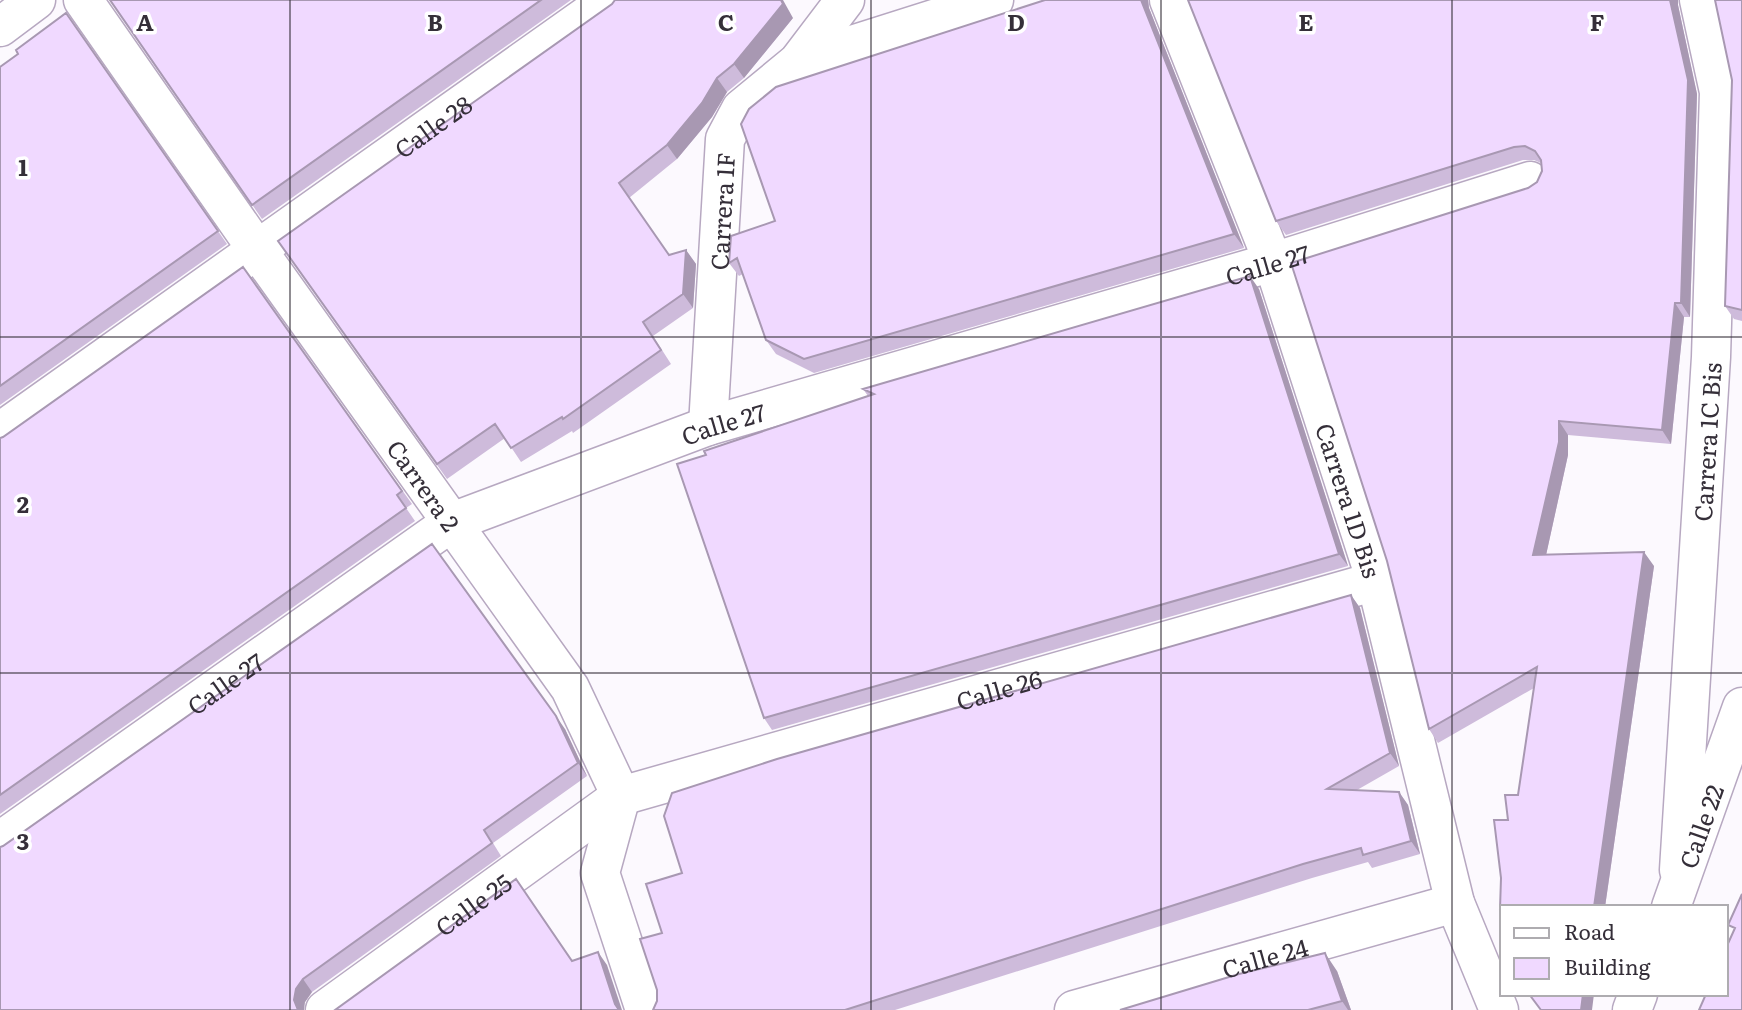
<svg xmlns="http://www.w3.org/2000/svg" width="1742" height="1010" font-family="Literata,serif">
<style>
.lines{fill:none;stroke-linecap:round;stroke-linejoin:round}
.street-casing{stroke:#b7a8c1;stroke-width:41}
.primary-casing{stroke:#b7a8c1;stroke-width:41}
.street{stroke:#fff;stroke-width:38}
.primary{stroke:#fff;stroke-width:38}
.wall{fill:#cebbdb}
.shaded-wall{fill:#a898b2}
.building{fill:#f0d9ff;stroke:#a898b2;stroke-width:2}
.grid{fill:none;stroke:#352f39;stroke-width:2;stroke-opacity:0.55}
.labels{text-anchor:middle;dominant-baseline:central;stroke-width:7;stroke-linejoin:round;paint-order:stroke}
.street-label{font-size:24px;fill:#352f39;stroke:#fff}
.grid-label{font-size:23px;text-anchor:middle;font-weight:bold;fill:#352f39;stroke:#fff;stroke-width:7;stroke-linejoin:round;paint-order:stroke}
</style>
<rect width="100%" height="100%" fill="#fcf9fe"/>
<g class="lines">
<g class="street-casing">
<g id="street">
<path id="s1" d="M83,0L258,251L570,688L621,796L600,873L645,1010"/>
<path id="s2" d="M1169,0L1273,262L1376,581L1455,903L1499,1010"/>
<path d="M0,27L36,0"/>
<path d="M798,62L994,0"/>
<path id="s3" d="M708,426L725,139L741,109L798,62L845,0"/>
<path id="s4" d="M0,432L609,0"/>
<path id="s5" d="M0,841L452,522L708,426L1273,262L1530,181"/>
<path id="s6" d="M1679,870L1711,357L1719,92L1699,0"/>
<path id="s7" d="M325,1010L621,796L1376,581"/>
<path id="s8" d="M1074,1010L1455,903"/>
</g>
</g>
<g class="primary-casing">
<g id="primary">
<path id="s9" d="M1671,907L1742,707"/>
<path d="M1632,1010L1638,994"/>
</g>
</g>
<use href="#street" class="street"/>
<use href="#primary" class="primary"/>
</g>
<path class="wall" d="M110,0H571L262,219Z
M1045,0H1148L1149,8L1244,248L814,373L776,354L766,340L743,274L739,276L729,263L775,221Z
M1188,0H1678V5L1697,94L1690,317H1684L1671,444L1568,435V455L1546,555L1654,566L1605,907H1502V912L1500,909L1508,820L1518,795L1534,688L1438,743L1429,729L1528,188L1537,182L1542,171L1541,163L1534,160H1523L1286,235L1276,221Z
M1742,0V321L1734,319L1725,306Z
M66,13L227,244L0,405V67L18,54Z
M793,18L744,78L727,92L712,117L677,159L629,198L669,255L686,250L696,264L693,308L653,336L671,364L573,433L572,431L521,462L505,438L447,479L278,241Z
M243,267L412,504L406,508L415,521L0,814V438L3,437Z
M1259,289L1348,566L772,730L764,718L706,455L868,396L863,389Z
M1351,595L1360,608L1399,766L1357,790L1399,792L1408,805L1420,854L1372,868L1368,862L1312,878L895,1010H653L657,1001L662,933L682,873Z
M565,729L587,776L493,843L501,856L312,992L305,1002L0,1010Z
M1337,971L1351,1010H1120Z"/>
<path class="shaded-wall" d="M781,0H783L793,18L744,78L734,64Z
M1141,0H1148L1149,8L1244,248L1234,234Z
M1670,0H1678V5L1697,94L1690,317L1681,303Z
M717,78L727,92L712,117L677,159L667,145Z
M686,250L696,264L693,308L683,294Z
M1250,276L1259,289L1348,566L1339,554Z
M1675,303L1684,317L1671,444L1662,430Z
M1559,421L1568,435V455L1543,569L1533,555Z
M1644,552L1654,566L1605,907H1594Z
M1351,595L1360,608L1399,766L1390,753Z
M556,716L565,729L587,776L578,763Z
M1399,792L1408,805L1420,854L1411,841Z
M598,952L607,965L622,1010H619L615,1004Z
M1325,953L1337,971L1351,1010H1348L1342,1001Z
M303,979L312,992L305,1002L304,1010H298L294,1000L296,989Z
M1583,994H1594L1592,1010H1581Z"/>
<path class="building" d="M110,0H541L252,205Z
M615,0H781L783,4L734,64L717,78L702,103L667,145L619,183L669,255L686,250L683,294L643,322L661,350L563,419L562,417L511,448L495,424L437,464L278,241L612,4Z
M1045,0H1141L1234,234L804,359L766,340L737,258L729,263L731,236L775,221L741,124L749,109L776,87Z
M1188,0H1670L1688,80L1681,303H1675L1662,430L1559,421V442L1533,555L1644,552L1594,907H1502V909H1500L1501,878L1494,820H1508L1505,795H1518L1537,667L1429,729L1387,561L1291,263L1528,188L1537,182L1542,171L1541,160L1535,151L1525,146L1514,147L1276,221Z
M1715,0H1742V310L1725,306L1732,80Z
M66,13L218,231L0,386V67L18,54L16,50Z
M243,267L402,491L397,495L406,508L0,795V438L3,437Z
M1250,276L1339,554L764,718L677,464L706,455L704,451L874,394L863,389Z
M432,544L556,716L578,763L484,830L492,843L303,979L296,989L294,1000L298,1010H0V847L3,846Z
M1351,595L1390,753L1327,789L1399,792L1411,841L1363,855L1361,848L1303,864L845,1010H653L657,1001V990L640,939L662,933L646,884L682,873L664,816L672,793L777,759Z
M516,879L572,961L598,952L615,1004L619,1010H335Z
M1742,894V1010H1699L1706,994H1726V948L1735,928L1728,925Z
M1325,953L1342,1001L1308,1010H1120L1239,974Z
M1529,994H1583L1581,1010H1541Z"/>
<path class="grid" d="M290,0V1010M581,0V1010M871,0V1010M1161,0V1010M1452,0V1010M0,337H1742M0,673H1742"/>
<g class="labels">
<g class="street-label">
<text stroke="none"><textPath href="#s4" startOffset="530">Calle 28</textPath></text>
<text stroke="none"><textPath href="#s3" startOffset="215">Carrera 1F</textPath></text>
<text stroke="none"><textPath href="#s5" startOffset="1409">Calle 27</textPath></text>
<text stroke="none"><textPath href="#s5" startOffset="842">Calle 27</textPath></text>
<text stroke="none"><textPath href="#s6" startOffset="429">Carrera 1C Bis</textPath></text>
<text stroke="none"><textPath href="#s1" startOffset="593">Carrera 2</textPath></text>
<text stroke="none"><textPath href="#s2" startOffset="532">Carrera 1D Bis</textPath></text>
<text stroke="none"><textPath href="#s5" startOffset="275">Calle 27</textPath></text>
<text stroke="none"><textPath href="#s7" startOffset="758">Calle 26</textPath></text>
<text stroke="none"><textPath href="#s9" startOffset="86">Calle 22</textPath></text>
<text stroke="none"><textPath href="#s7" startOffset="182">Calle 25</textPath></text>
<text stroke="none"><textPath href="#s8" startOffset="198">Calle 24</textPath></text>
</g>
</g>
<g class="grid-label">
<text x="145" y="31">A</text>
<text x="435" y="31">B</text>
<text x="726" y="31">C</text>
<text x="1016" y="31">D</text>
<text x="1306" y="31">E</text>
<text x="1597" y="31">F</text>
<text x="23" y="176">1</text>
<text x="23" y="513">2</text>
<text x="23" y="850">3</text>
</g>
<rect x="1500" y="905" width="228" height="91" fill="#ffffff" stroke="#aeacb0" stroke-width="2"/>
<rect x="1514" y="928" width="35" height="10" fill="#ffffff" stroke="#aeacb0" stroke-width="2"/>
<text x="1564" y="940" font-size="21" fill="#352f39">Road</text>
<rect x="1514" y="958" width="35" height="21" fill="#f0d9ff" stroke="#aeacb0" stroke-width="2"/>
<text x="1564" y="975" font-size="21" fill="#352f39">Building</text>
</svg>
